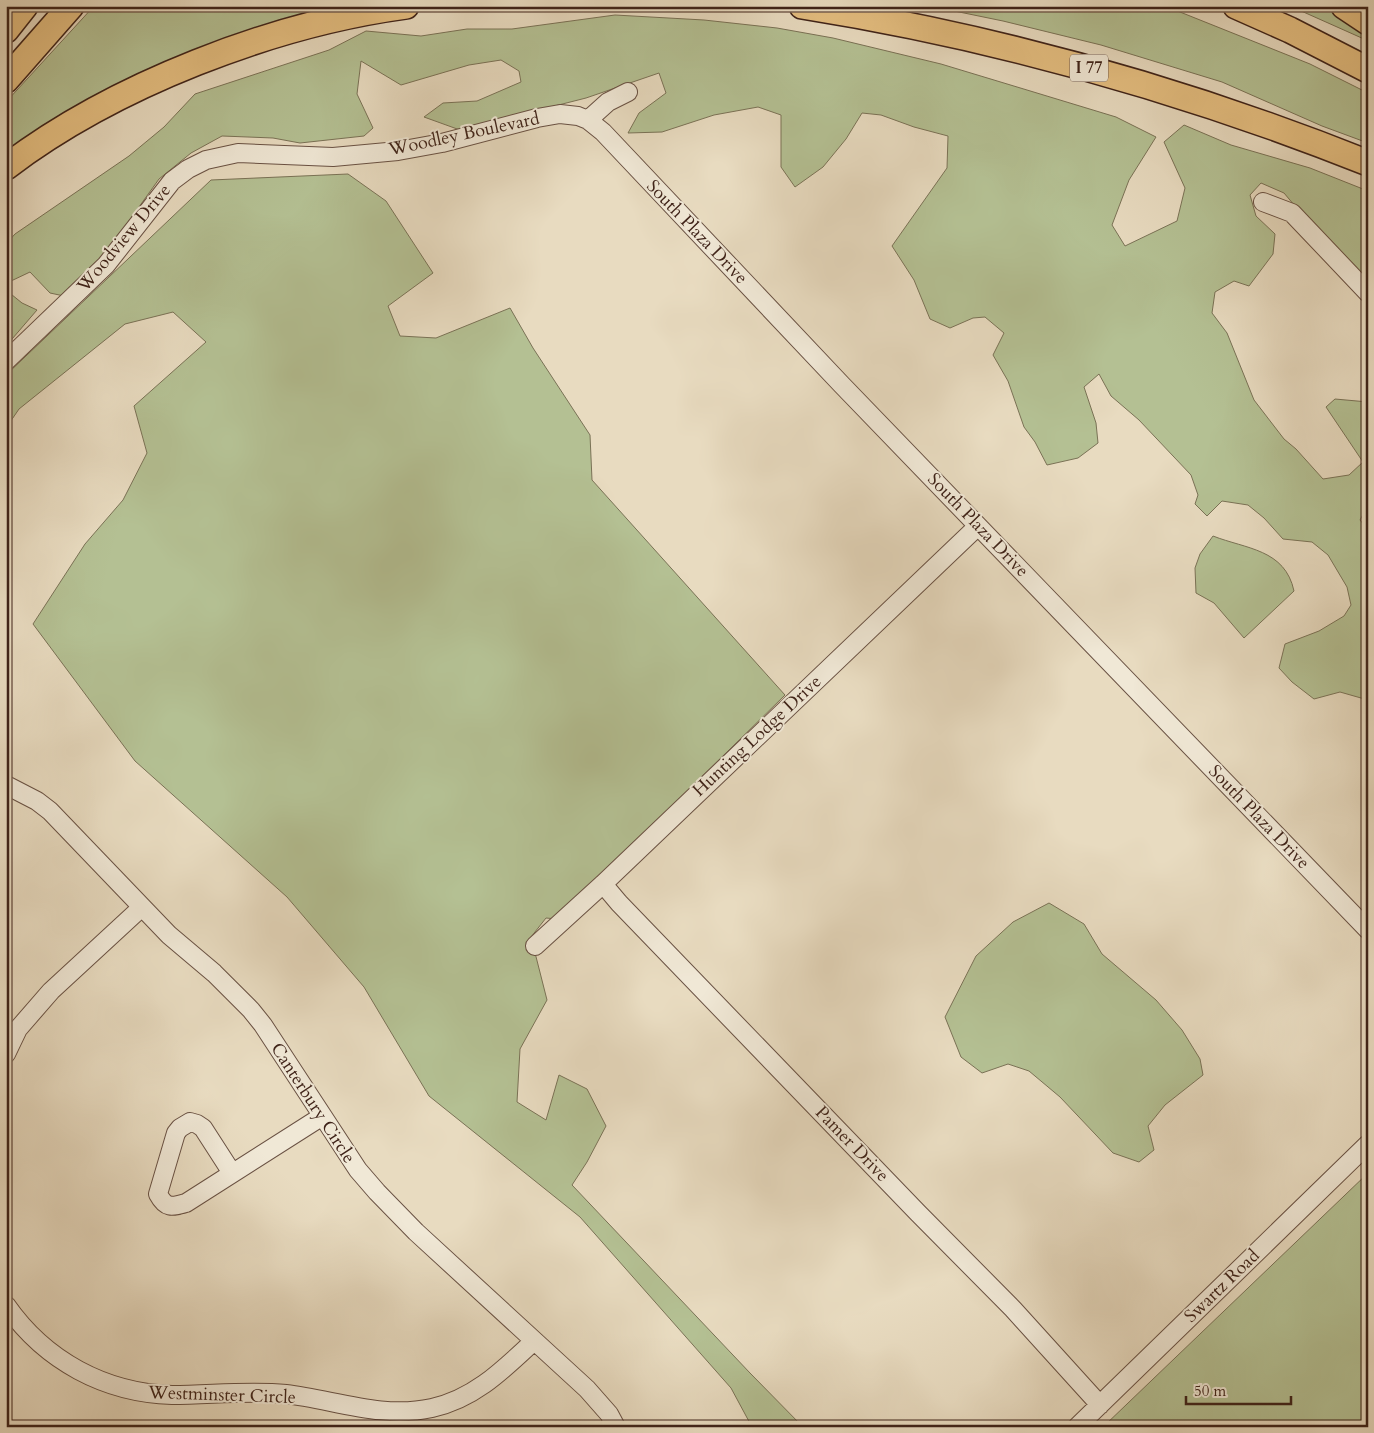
<svg xmlns="http://www.w3.org/2000/svg" width="1374" height="1433" font-family="Cardo,serif">
<style>
.green{fill:#b4c093;stroke:#7a7256}
.lines{fill:none;stroke-linecap:round;stroke-linejoin:round}
.minor-casing{stroke:#695143;stroke-width:20}
.highway-casing{stroke:#3f2319;stroke-width:28}
.minor{stroke:#f0e8d6;stroke-width:18}
.highway{stroke:#e4be80;stroke-width:25}
.labels{text-anchor:middle;dominant-baseline:central;stroke-width:4;stroke-linejoin:round;paint-order:stroke}
.shield{fill:#f0e8d6;stroke:#745e52;stroke-width:1}
.shield-label{font-size:16px;font-weight:bold;fill:#3f2319}
.street-label{font-size:18px;fill:#3f2319;stroke:#f0e8d6}
</style>
<rect width="100%" height="100%" fill="#e8dbc0"/>
<filter id="stains"><feTurbulence type="fractalNoise" baseFrequency=".004" numOctaves="4"/><feColorMatrix values="0 0 0 0 .2 0 0 0 0 .09 0 0 0 0 .02 0 0 0 .5 -.17"/></filter>
<radialGradient id="worn" r=".72"><stop offset=".6" stop-color="#630" stop-opacity="0"/><stop offset="1" stop-color="#630" stop-opacity=".3"/></radialGradient>
<path class="green" d="M94,6H386L193,60L6,160V102Z
M930,6H1165L1310,64L1368,93V143L1322,126L1222,82L1101,45L1003,21Z
M1290,6H1330L1353,21L1368,34L1364,39Z
M615,15L704,20L777,28L833,38L941,64L1027,90L1116,117L1156,137L1129,180L1112,225L1125,246L1177,221L1185,188L1164,142L1184,125L1231,145L1310,168L1368,191V279L1300,212L1284,193L1261,183L1250,195L1256,216L1275,234L1273,254L1249,286L1234,281L1215,292L1212,313L1227,333L1254,400L1284,439L1296,449L1323,479L1349,475L1363,462L1326,407L1335,399L1368,402V505L1360,520L1368,530V700L1340,692L1314,699L1292,682L1279,668L1285,644L1319,631L1344,616L1351,605L1347,587L1328,555L1312,542L1283,539L1264,518L1248,505L1222,501L1207,516L1195,504L1198,495L1191,475L1139,420L1111,396L1099,374L1084,387L1096,423L1098,443L1078,458L1047,465L1035,442L1024,427L1008,381L993,355L1004,333L985,317L973,318L950,328L930,319L914,280L892,246L947,168L948,136L914,127L881,115L862,113L846,139L823,167L795,187L781,167V115L758,107L714,115L662,132L628,133L639,113L666,93L659,73L586,98L460,130L424,117L443,103L477,101L521,82L519,71L501,60L469,65L401,85L361,61L357,94L373,128L364,136L300,143L273,138L222,136L191,153L159,179L101,260L64,296L50,293L30,272L11,281L6,290V244L15,234L129,156L164,127L195,94L329,50L366,31L421,36L467,29H512Z
M348,174L386,201L433,273L388,306L400,336L436,338L510,308L533,348L590,435L592,480L785,695L557,919L546,918L531,937L547,1000L520,1049L517,1102L546,1120L559,1075L587,1089L606,1126L587,1162L572,1185L750,1373L803,1427H752L731,1388L580,1217L429,1096L364,987L287,897L135,761L33,624L85,544L123,500L147,453L134,406L206,342L173,312L125,324L19,409L6,428V375L211,180Z
M6,290L22,303L37,310L6,346Z
M1213,536C1246,549 1285,549 1294,591L1244,638L1214,603L1196,593L1195,568L1200,554Z
M1049,903L1084,924L1102,954L1156,1000L1182,1030L1200,1059L1203,1075L1165,1105L1148,1126L1154,1150L1139,1162L1113,1153L1060,1097L1029,1071L1008,1064L982,1073L961,1057L945,1017L976,956L1013,922Z
M1368,1173V1427H1103Z"/>
<g class="lines">
<g class="minor-casing">
<path id="minor" d="M588,120L608,102L628,92
M1263,202L1292,213L1368,293
M6,361L106,265L172,181L188,169L206,160L238,153L333,157L398,151L442,143L537,118L560,114L578,116L588,120L603,132L841,384L1368,930
M6,785L37,801L50,811L169,935L214,973L251,1010L263,1025L358,1170L377,1192L416,1232L587,1389L609,1414L616,1427
M603,884L619,903L918,1213L1013,1309L1100,1405
M535,946L603,884L978,526
M6,1054L18,1029L51,991L142,907
M232,1173L203,1128L197,1124L190,1122L180,1128L176,1133L158,1194C166,1209 172,1207 186,1203L321,1117
M6,1305C45,1361 105,1393 172,1395C210,1395 249,1390 286,1394C335,1400 382,1419 432,1408C474,1399 503,1370 534,1341
M1077,1427L1368,1144"/>
</g>
<g class="highway-casing">
<path id="highway" d="M802,6C996,37 1185,90 1368,163
M1236,6L1290,30L1368,70
M1344,6L1368,22
M6,30L25,6
M6,80L71,6
M6,167C114,85 273,24 406,6"/>
</g>
<use href="#minor" class="minor"/>
<use href="#highway" class="highway"/>
</g>
<g class="labels">
<rect class="shield" x="1070" y="54.5" width="38" height="27" rx="4"/>
<g class="shield-label">
<text x="1089" y="68">I 77</text>
</g>
<g class="street-label">
<text transform="translate(464 134) rotate(-12)">Woodley Boulevard</text>
<text transform="translate(697 232) rotate(46)">South Plaza Drive</text>
<text transform="translate(124 238) rotate(-50)">Woodview Drive</text>
<text transform="translate(978 525) rotate(46)">South Plaza Drive</text>
<text transform="translate(757 736) rotate(-43)">Hunting Lodge Drive</text>
<text transform="translate(1259 817) rotate(46)">South Plaza Drive</text>
<text transform="translate(313 1103) rotate(57)">Canterbury Circle</text>
<text transform="translate(852 1144) rotate(46)">Pamer Drive</text>
<text transform="translate(1222 1286) rotate(-44)">Swartz Road</text>
<text transform="translate(222 1395) rotate(2)">Westminster Circle</text>
</g>
</g>
<rect width="1374" height="1433" fill="none" stroke="#e8dbc0" stroke-width="25"/>
<rect x="8" y="8" width="1359" height="1418" fill="none" stroke="#3f2319" stroke-width="2.5"/>
<rect x="12" y="12" width="1349" height="1408" fill="none" stroke="#3f2319"/>
<path d="M1186 1396v8h105v-8" fill="none" stroke="#3f2319" stroke-width="2.5"/>
<text x="1194" y="1396" font-size="15" fill="#3f2319" stroke="#f0e8d6" stroke-width="4" paint-order="stroke">50 m</text>
<rect width="100%" height="100%" filter="url(#stains)"/>
<rect width="100%" height="100%" fill="url(#worn)"/>
</svg>
